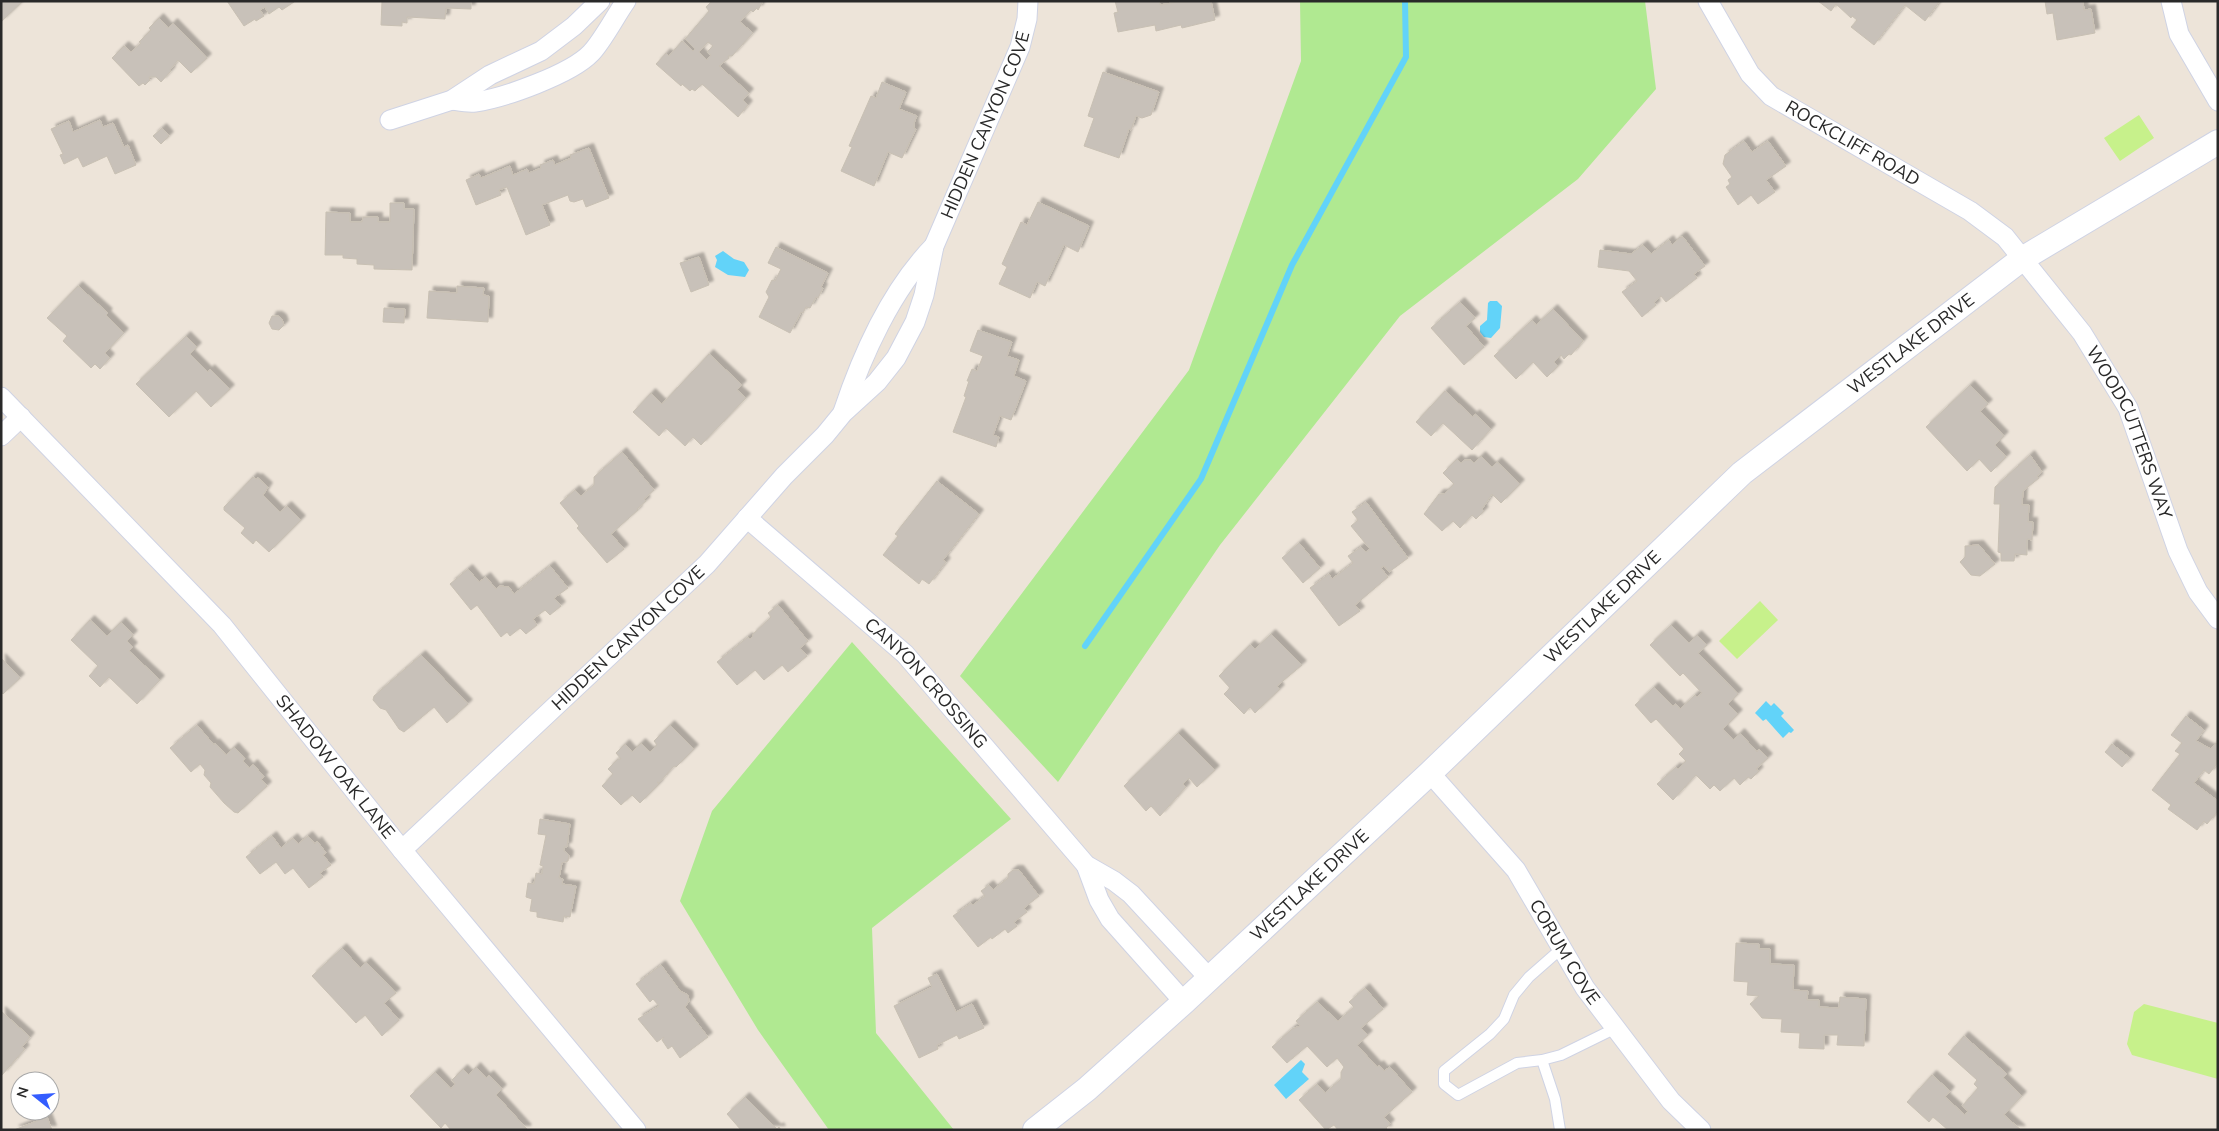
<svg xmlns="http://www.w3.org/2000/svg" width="2219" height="1131" font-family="'Nunito Sans',sans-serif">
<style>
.green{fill:#b0e991}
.pitch{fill:#c7f18b}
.water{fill:#62d3f9}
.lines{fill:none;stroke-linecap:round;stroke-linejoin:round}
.stream{stroke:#62d3f9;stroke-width:6}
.building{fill:#c8c1b9;stroke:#c8c0b3;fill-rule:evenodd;filter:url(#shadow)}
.service-casing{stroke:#cfd3e4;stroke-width:12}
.minor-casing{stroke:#cfd3e4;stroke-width:21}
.tertiary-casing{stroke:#cfd3e4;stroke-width:26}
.service{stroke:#fff;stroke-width:10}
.minor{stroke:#fff;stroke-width:19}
.tertiary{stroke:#fff;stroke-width:24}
.labels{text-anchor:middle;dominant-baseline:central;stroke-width:4.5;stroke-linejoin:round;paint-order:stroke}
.street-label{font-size:18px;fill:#292929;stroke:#fff}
</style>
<defs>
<filter id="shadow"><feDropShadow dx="4.5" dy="-4.5" stdDeviation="1" flood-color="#0004"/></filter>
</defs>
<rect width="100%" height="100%" fill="#ede4d9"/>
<path class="green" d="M1300,1H1645L1656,89L1578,179L1400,316L1220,545L1058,782L960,676L1189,370L1301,61Z
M852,642L1011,819L872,928L876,1033L954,1130H829L758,1030L680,901L712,811Z"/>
<path class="pitch" d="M2139,115L2154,138L2120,161L2104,138Z
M1760,601L1778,620L1737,659L1719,641Z
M2144,1004L2218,1023V1079L2132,1055L2127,1044L2134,1012Z"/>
<path class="water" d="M723,251L734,259L744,262L749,270L745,277L728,275L715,267L717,260L715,256Z
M1490,301H1497L1502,306L1500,328L1491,338L1484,337L1480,332V326L1487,320L1488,303Z
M1766,701L1771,706L1774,703L1784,713L1781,716L1794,730L1791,733L1789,732L1783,738L1766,719L1763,721L1755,713Z
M1301,1060L1305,1064L1302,1072L1309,1079L1286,1099L1274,1085Z"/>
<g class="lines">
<path class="stream" d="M1085,646L1201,479L1292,265L1406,57L1405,1"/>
</g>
<path class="building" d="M1,1H23L1,22Z
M227,1H293L294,2L282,10L279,7L269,14L265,7L260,10L264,16L256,21L255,19L244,26Z
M382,1H471V9L446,8L445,19L407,17V23L402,22V26L381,25Z
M712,1H763L758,10L757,8L753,12L751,10L740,22L753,33L732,56H728L729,58L719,66L749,93L743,100L748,105L738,117L702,84L695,91L692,89L690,91L682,84L681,86L656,64L666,53L669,56L682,41L693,51L695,49L685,39L709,11L706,7ZM708,42L713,46L707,52L711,55L707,60L699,52Z
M1115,1H1159L1160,5L1177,2L1211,1L1215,20L1182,28L1181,25L1156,31L1155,25L1118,32L1114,13L1118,12Z
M1818,1H1940L1925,21L1905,5L1874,45L1851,27L1857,20L1852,16L1851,18L1836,4L1831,11Z
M2045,1H2083L2084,10L2091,9L2095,33L2057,40L2053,13L2047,14Z
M159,18L168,28L173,23L207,58L191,73L178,60L170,70L171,71L161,82L156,77H149L150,80L145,85L143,83L139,86L112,58L124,46L131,52L141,43L139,42L151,30L149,28Z
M1103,72L1159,92L1151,115L1142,118L1136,116L1131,130L1129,129L1119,158L1084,146L1094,118L1088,116Z
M882,82L906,92L899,109L917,116L914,123V128L916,129L902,158L888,152L874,186L841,171L852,147L849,146L871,96L876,98Z
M100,120L103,127L113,123L124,147L128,145L136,165L115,174L107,156L83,167L78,157L64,164L60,155L63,154L51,129L69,121L73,132Z
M162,128L169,136L161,144L153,136Z
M1744,141L1752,152L1768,141L1786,166L1766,180L1775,192L1758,204L1751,195L1738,205L1726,187L1730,184L1728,180L1732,177L1723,164L1725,155Z
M589,148L609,198L586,207L583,199L574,202L570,201L568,195L542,205L550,225L526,235L507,187L499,190L501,195L476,205L466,180L479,174L481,178L510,166L513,175L527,169L529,173L541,168L540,165L553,160L555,165L571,158L570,155Z
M1038,202L1089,226L1078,252L1064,245L1045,286L1037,282L1030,298L999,284L1007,267L1002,264L1021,222L1027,225Z
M390,203H404V209H414L412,270L374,269V265L357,264V259L343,258V255H325L326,212L350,213V222H362L363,217H378V222H390Z
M1680,237H1683L1705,266L1694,274L1697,278L1666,302L1661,296L1654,302L1656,305L1642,317L1622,292L1637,281L1629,271L1598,267L1600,250L1631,254L1643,245L1651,254L1669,240L1672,245Z
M776,247L828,273L821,287L823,288L818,298L816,297L810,308L806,307L803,313L801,312L790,333L759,317L769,297L766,292L772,280L775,281L781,269L768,263Z
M699,257L709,285L691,292L680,263Z
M78,286L108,313L106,315L124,333L105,353L110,358L100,369L95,364L91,368L63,341L67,336L47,318Z
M457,286L484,288L483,295L489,296L488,322L427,318L429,291L457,293Z
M1460,302L1475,318L1466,326L1484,347L1464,365L1431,328Z
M384,308L405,309L404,323L383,322Z
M1553,309L1583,341L1571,355L1569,354L1564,359L1561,355L1554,362L1558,366L1547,377L1533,362L1516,379L1494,356L1532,320L1536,325Z
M272,316H278L282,319L284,325L279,330L272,329L269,323Z
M978,330L1012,342L1007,356L1019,360L1014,376L1026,381L1011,420L1000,416L993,435L999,437L996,447L953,432L966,397L964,396L969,381H967L972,369L977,371L983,356L970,351Z
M186,336L197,347L190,354L208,372L210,369L230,389L211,407L196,391L169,417L136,384Z
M709,354L742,385L737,390L746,398L701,445L693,437L685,446L666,428L659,436L633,412L651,393L662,404Z
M1970,385L1988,404L1980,411L2004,436L1995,445L2006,457L1991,472L1979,459L1967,471L1926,427Z
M1445,391L1473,417L1475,414L1491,429L1472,450L1443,423L1431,436L1416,422Z
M622,452L654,490L644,499L646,501L637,509L638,510L611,534L624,549L607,563L577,528L579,526L560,503L575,490L581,496L594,485V477Z
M2030,455L2042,472L2037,476L2039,478L2023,491L2022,505H2029L2028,522H2033L2032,540L2027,539V555L2015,554L2014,561H2001V553L1998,552L2000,504H1994L1995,487Z
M1481,456L1492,467L1497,462L1520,484L1501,503L1492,494L1482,509L1484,511L1476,519L1472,515L1460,528L1453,521L1442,531L1424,514L1439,494H1444L1454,484L1443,473L1457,459L1461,463L1465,460H1471L1474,463Z
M253,477L256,479L258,478L268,487L263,495L280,512L287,506L301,520L269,552L256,540L253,544L241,533L245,528L224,510V507Z
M937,481L979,514L943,560L946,562L929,584L922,579L919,584L883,555L898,536L895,534Z
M1366,502L1408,558L1389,572L1384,566L1381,568L1388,577L1355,605L1360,611L1339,626L1310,588L1329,574L1332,579L1353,563L1348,556L1361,547L1366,552L1370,549L1351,526L1358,520L1352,512Z
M1299,543L1320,568L1303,583L1282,558Z
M1979,545L1995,564L1980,576L1971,575L1960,562L1965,557V546Z
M550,566L568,588L554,598L561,606L550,615L545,610L533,619L537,625L526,634L520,628L510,636L507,632L501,637L477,605L471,610L450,584L468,569L479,582L486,577L496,589L500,586L509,587L514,594Z
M778,605L808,641L800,648L807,656L788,672L782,665L764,680L755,670L737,685L717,662L748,637L750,639L753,636L752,635L771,617L768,613Z
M90,620L107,636L121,622L133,635L127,641L133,647L129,651L160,680L137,704L109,677L100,687L89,676L98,666L71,640Z
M1671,625L1689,643L1697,635L1707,645L1698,653L1738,694L1728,704L1738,714L1723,729L1733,740L1740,733L1757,752L1759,749L1768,758L1756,769L1759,771L1751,779L1748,777L1740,785L1734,778L1720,791L1714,785L1710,789L1696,775L1673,800L1657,784L1676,767L1678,769L1686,761L1679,754L1684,749L1656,719L1651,723L1635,705L1654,687L1673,706L1676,704L1680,709L1695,695L1697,697L1702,693L1683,673L1680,676L1650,645Z
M1271,634L1302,665L1277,686L1280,689L1255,713L1250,707L1244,714L1224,694L1230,688L1219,676L1250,645L1255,649Z
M421,655L468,704L447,723L434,707L404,732L399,729L386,710L380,708L373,700L374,696Z
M1,658L20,678L3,694L1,692Z
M2186,716L2204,730L2196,741L2211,749L2216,743L2218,744L2216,765L2209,774L2204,770L2194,783L2218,801V811L2207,824L2204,821L2197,830L2168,809L2171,805L2152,790L2180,754L2175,751L2182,743L2171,735Z
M197,725L214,745L215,743L226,755L234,747L245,759L243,761L249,768L253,764L264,777L261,779L267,786L238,813L234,812L224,803L210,787L211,783L204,775L205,770L200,764L191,772L170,748Z
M670,725L694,749L676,767L674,766L659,783L657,782L659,784L640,803L632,795L621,805L602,786L613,774L608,769L618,759H621L616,753L625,744L632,752L641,743L650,752L657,745L654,741Z
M1178,733L1215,770L1197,787L1189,778L1183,784L1186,787L1160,816L1151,806L1146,811L1124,786Z
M2112,744L2130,758L2122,767L2105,752Z
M540,819L570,824L567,847H564V851L569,855L568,861L562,863L559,878L563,879L562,884L576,886L570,917L564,916L563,922L537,917V912L530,911L532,899L526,897L528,883L534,884L536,873L542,874L543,866L540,865L546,835L538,834Z
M272,836L281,848L293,838L298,844L308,836L315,844L317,841L326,853L323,855L331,865L320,873L323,877L309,888L293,868L285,874L276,862L260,874L246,857Z
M1013,870H1019L1039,896L1024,908L1027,912L1014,922L1017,926L1008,933L1005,929L992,939L991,937L978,947L953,916L971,903L973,905L985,896L981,891L989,885L993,890L1008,878V874Z
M1736,943L1759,944V949H1770V964L1794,965L1793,990L1808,991L1807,1000H1819V1007L1839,1008L1840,997L1866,999L1864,1046L1837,1045L1838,1035H1824V1049L1799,1048L1800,1033L1781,1032L1782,1019L1762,1018L1750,1004L1759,996L1747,995L1748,982L1734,981Z
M342,948L360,968L366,962L396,993L384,1003L399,1020L382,1036L365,1015L356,1023L312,976Z
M661,965L680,991L688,995L689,1001L685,1007L708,1037L680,1058L672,1046L668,1049L662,1040L664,1037L657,1042L638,1019L659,1006L653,999L650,1002L636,984Z
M937,974L956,1012L972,1004L984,1028L959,1039L957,1035L937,1045L938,1049L919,1058L894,1006L932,987L928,978Z
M1365,988L1383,1009L1361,1028L1368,1035L1357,1045L1377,1067L1379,1065L1384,1071L1390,1067L1412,1092L1384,1117L1390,1124L1386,1128L1388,1130H1338L1334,1125L1326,1130L1299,1100L1317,1084L1325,1093L1341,1079V1072L1344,1067L1337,1058L1327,1067L1307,1046L1287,1063L1272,1047L1292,1029L1300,1026L1296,1021L1317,1002L1338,1021L1354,1007L1349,1002Z
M1,1011L30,1037L22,1047L25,1049L2,1075Z
M1964,1036L2007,1074L2003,1078L2022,1096L2004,1115L2021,1130H1948L1933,1117L1929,1122L1907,1102L1932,1075L1950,1091L1945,1097L1965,1115L1968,1111L1962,1106L1978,1088L1974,1084L1977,1080L1948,1054Z
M476,1067L486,1078L489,1075L502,1089L496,1095L527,1129L526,1130H451L445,1123L441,1128L410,1096L435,1072L451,1089L455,1084L452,1080L463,1069L469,1075Z
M745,1097L777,1129L779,1127L781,1130H741L727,1114Z
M47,1117L52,1130H14Z"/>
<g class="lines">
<g class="service-casing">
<path id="service" d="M1562,948L1529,977L1514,995L1504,1019L1490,1034L1444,1071V1084L1458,1095L1517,1063L1542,1060L1561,1055L1616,1028
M1542,1060L1555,1099L1560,1130"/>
</g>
<g class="minor-casing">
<g id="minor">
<path id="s1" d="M1708,1L1750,74L1771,96L1970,211L2005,237L2082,333L2128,408L2178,551L2198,592L2218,619"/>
<path d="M2171,1L2179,34L2218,101"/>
<path d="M452,100C459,101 468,103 475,102C504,98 571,74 591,53C602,42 616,15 626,1"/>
<path d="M390,120L452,100L490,75L541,51L574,26L600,1"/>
<path id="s2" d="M1,397L222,625L402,850L636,1130"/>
<path d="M843,412C862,355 892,289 934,246"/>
<path d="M1,436L21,417"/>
<path id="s3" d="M747,518L905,654L1086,865L1114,881L1131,894L1209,978"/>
<path id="s4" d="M1430,773L1516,870L1585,988L1671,1101L1701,1130"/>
<path id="s5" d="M402,850L707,564L784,476L825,435L843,413L877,382L896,358L915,322L924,295L934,246L1020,47L1027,19L1028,1"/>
<path d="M1086,865L1099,900L1110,919L1184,1002"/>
</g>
</g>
<g class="tertiary-casing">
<g id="tertiary">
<path id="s6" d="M1035,1130L1087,1089L1184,1002L1430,773L1742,473L2022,259L2218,142"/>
</g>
</g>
<use href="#service" class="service"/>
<use href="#minor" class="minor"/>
<use href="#tertiary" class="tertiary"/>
</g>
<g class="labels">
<g class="street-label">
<text stroke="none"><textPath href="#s5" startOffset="949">HIDDEN CANYON COVE</textPath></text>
<text stroke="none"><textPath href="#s1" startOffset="209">ROCKCLIFF ROAD</textPath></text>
<text stroke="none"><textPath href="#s6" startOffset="1178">WESTLAKE DRIVE</textPath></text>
<text stroke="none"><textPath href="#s1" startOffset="622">WOODCUTTERS WAY</textPath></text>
<text stroke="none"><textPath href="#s6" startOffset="772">WESTLAKE DRIVE</textPath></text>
<text stroke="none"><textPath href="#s5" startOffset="310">HIDDEN CANYON COVE</textPath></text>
<text stroke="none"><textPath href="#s3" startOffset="244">CANYON CROSSING</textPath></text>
<text stroke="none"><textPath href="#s2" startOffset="499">SHADOW OAK LANE</textPath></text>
<text stroke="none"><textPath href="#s6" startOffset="368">WESTLAKE DRIVE</textPath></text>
<text stroke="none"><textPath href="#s4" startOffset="225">CORUM COVE</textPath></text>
</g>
</g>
<rect width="2219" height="1131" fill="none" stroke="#292929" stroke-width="5"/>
<g transform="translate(35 1096) rotate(287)"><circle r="24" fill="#ffffff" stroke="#a9a9a9"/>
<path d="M0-4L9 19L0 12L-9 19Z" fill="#345dff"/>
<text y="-8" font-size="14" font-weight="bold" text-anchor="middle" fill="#292929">N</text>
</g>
</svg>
